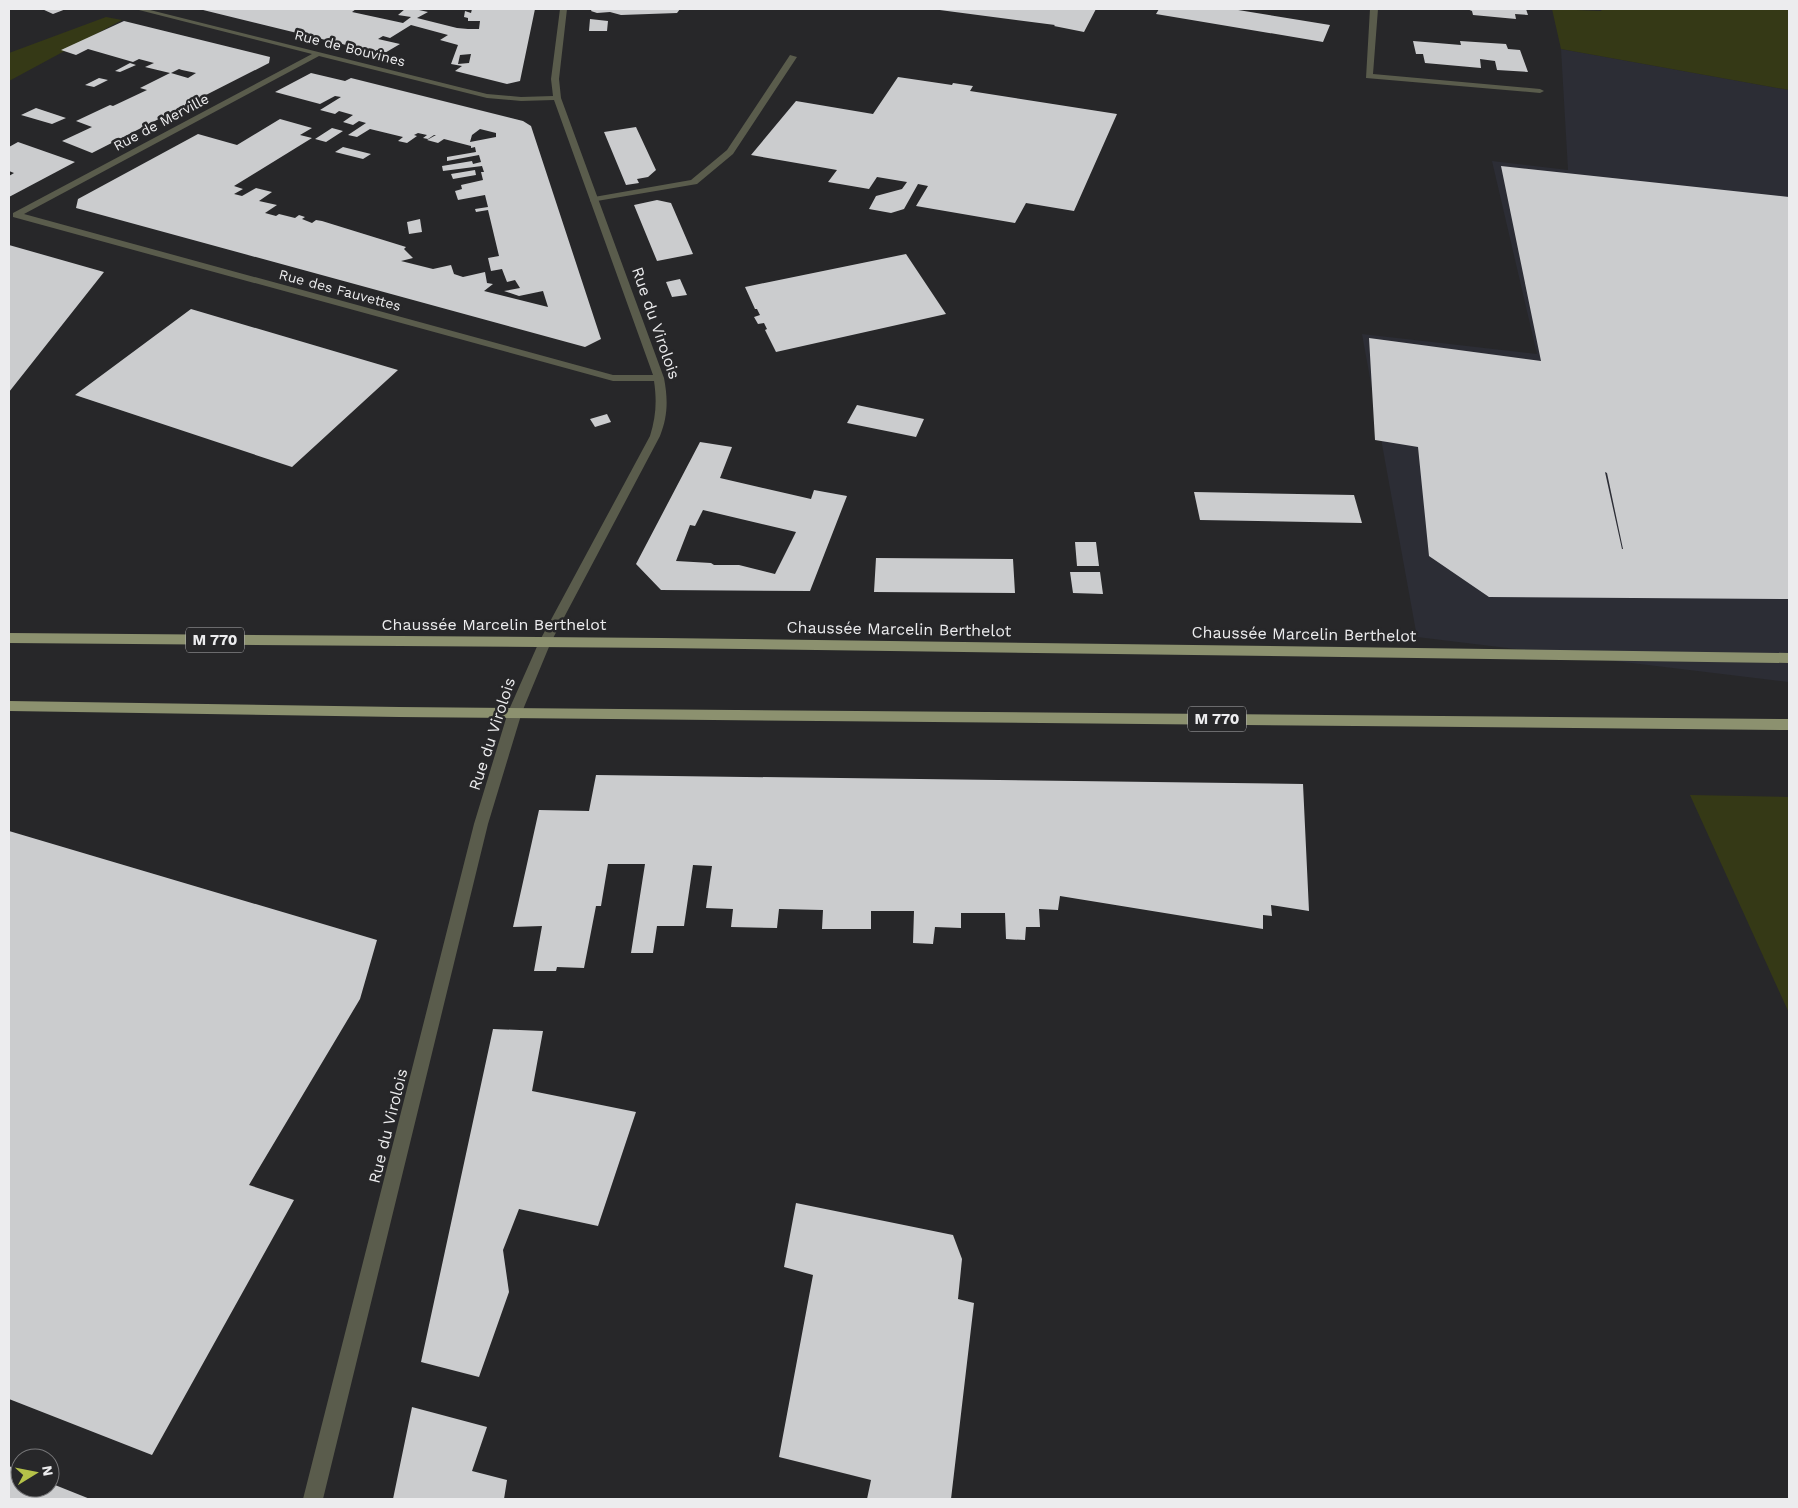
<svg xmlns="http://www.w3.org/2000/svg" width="1798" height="1508" font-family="'Work Sans',sans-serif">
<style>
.built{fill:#2c2d35}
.green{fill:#353916}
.building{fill:#cbccce;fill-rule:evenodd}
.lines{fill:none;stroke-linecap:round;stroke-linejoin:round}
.service{fill:#5a5c4c;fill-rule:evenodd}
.minor{fill:#5a5c4c;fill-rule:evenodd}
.primary{fill:#8c916f;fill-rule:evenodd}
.labels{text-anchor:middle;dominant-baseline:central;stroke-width:5;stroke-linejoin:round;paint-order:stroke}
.far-street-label{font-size:14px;fill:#ececee;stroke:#272729}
.shield{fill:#272729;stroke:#b1b1b3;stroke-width:1}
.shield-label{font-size:15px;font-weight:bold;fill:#ececee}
.street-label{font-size:16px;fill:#ececee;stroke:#272729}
</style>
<rect width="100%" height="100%" fill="#272729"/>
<path class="built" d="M1561,49L1789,90V682L1417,637L1362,334L1537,354L1492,161L1568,170Z"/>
<path class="green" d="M1552,9L1601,11L1602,9H1789V90L1561,49Z
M106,17L122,20L9,81V53Z
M1690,795L1789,797V1013Z"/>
<path class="building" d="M42,9H66L53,14Z
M199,9H356L352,12L403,23L411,17L398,15L405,9H420L419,10L428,12L417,18L457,28L468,29H479L480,21H468V18L464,17L465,11L471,13L472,9H535L520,81L507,84L455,71L462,66L451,64L458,45L440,40L448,35L411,25L390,38L383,36L378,39L400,44L383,54ZM471,54L469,63L458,64L460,55Z
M592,9H680L677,13L621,15L610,12L597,13L591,11Z
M932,9H1096L1084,32L1054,26L1055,25Z
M1159,9H1232L1330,25L1323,42L1156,14Z
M1467,9H1526L1528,15L1515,14L1516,19L1473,15L1472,11Z
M590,19L608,21L607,31H589Z
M124,21L270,57L269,63L92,153L62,141L92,127L76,121L110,105L113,106L147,90L140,88L170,73L145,67L154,63L139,59L133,62L88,49L76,55L61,50ZM179,69L182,70L196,73L188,78L171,73Z
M1413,41L1461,45L1460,41L1506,44L1508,49L1520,50L1528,72L1497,70L1495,61L1480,59L1481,68L1425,63L1423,54H1416Z
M130,63L136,65L120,72L115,71Z
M311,73L345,81L351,78L523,121L531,126L601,339L585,347L76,208L78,199L198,134L237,145L280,119L312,128L300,135L312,138L234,186L243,189L234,194L242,196L256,188L272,192L259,201L277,205L265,213L276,216L279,214L295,218L299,215L305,217L302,219L312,223L316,220L322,221L406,247L404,249L413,258L401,261L433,269L451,265L454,274L463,277L485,272L487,283L493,284L484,291L548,307L543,291L519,296L504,291L520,288L515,280L507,282L502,269L491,271L488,258L499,256L488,210L476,212L475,209L488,207L485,195L458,200L455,191L462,189L461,185L483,180L481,172H484L482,166L443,171L442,166L472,161L473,164L481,162L479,155L447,161V157L476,152L475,147L471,148V146L444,139L438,143L427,140L436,135H434L428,139L423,138L427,135L418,133L414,135L417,136L407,143L398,141L403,137L370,129L357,137L348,135L366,123L359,121L353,125L343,122L353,115L339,111L335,114L320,110L341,97L335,96L320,104L275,92ZM480,129L496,133V137L470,142L472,135Z
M898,77L952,85L953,83L973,86L970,91L1117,114L1074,211L1026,203L1015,223L916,206L928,186L918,184L904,209L891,213L869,209L876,196L902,189L907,182L877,177L869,189L828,182L837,170L751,155L796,101L873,114Z
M99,78L108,80L94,87L85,85Z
M36,108L66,118L52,124L21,115Z
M636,127L656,170L648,177L637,179L639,183L626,185L604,132Z
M332,128L343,131L326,142L315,139Z
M18,142L75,162L9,197V176L14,173L9,171V147Z
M343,147L371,154L363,159L335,152Z
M1501,166L1789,197V599L1489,597L1429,556L1418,447L1375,440L1369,338L1541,361ZM1605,472L1607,473L1623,549H1622Z
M475,170L476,175L453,179L451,174Z
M657,200L671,203L693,254L657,261L634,205Z
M420,219L422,232L409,234L407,222Z
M9,245L104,272L9,392Z
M906,254L946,314L776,352L765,330L767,329L764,323L758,324L754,317L760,315L757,309H755L745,287Z
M680,279L687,295L672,297L666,282Z
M191,309L398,370L292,467L75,395Z
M857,405L924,419L916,437L847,423Z
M607,414L611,422L595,427L590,419Z
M700,442L732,447L720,478L811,499L814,490L847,496L810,591L661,590L636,564ZM703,510L796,532L775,574L739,565H714L711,563L676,561L690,525L695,526Z
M1194,492L1354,495L1362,523L1200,520Z
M1075,542H1096L1099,566H1077Z
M876,558L1013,559L1015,593L874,592Z
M1070,572H1100L1103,594L1073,593Z
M596,775L1303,784L1309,911L1271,905L1272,916L1263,915V929L1060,896L1058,910L1039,909L1040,927H1026L1025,940L1006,939L1005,913H961V928L935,927L933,944L913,943L914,911H871V929H822L823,910L779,909L777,928L731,927L733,909L706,908L712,866L693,865L684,926H657L653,953H631L645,864H608L601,906H596L584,968L557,967L556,971H534L542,926L513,927L539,810L589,811Z
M9,831L377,940L360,999L249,1185L294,1200L152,1455L9,1399Z
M493,1029L543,1031L532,1091L636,1112L598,1226L519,1209L503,1250L509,1292L479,1377L421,1362Z
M796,1203L953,1235L962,1259L958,1299L974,1303L951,1499H867L871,1480L779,1457L813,1275L784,1267Z
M412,1407L487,1427L472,1471L507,1480L504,1499H393Z
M9,1466L20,1471V1488H50V1483L90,1499H9Z"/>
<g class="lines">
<path class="service" d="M790,55L797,57L733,154L697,184L591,202L590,200L594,197L691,180L727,150Z"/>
<path class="minor" d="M135,9H146L487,94L521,97L553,96L551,79L560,9H567L559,79L561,98L664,378C668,399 668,416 660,436L551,642L522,712L488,824L323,1499H303L474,824L508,712L539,642L650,436C656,417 657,401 654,381H613L13,217V213L312,54ZM319,56L487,98L521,101L554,100L653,375H613L24,214Z
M1370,9H1378L1373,74L1540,89L1544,91L1540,93L1366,78Z"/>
<path class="primary" d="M9,633L662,638L1789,653V663L662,648L9,643Z
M9,701L399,707L1789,719V730L399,717L9,711Z"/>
</g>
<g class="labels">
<g class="far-street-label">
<text transform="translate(350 48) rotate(14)">Rue de Bouvines</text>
<text transform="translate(161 122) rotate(-28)">Rue de Merville</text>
<text transform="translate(340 290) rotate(15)">Rue des Fauvettes</text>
</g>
<g class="shield">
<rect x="186" y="627.5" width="58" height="25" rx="4"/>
<rect x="1188" y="706.5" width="58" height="25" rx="4"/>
</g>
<g class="shield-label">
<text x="215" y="640">M 770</text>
<text x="1217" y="719">M 770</text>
</g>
<g class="street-label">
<text transform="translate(656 323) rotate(71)">Rue du Virolois</text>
<text x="494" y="624">Chaussée Marcelin Berthelot</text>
<text transform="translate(899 629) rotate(1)">Chaussée Marcelin Berthelot</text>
<text transform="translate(1304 634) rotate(1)">Chaussée Marcelin Berthelot</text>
<text transform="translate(492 734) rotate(-72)">Rue du Virolois</text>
<text transform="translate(388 1126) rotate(-76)">Rue du Virolois</text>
</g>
</g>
<rect width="1798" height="1508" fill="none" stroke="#ececee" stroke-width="20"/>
<g transform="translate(35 1473) rotate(80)"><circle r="24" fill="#272729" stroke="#767678"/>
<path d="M0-4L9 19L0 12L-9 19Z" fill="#b5c249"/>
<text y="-8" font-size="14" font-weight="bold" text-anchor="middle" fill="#ececee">N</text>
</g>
</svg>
